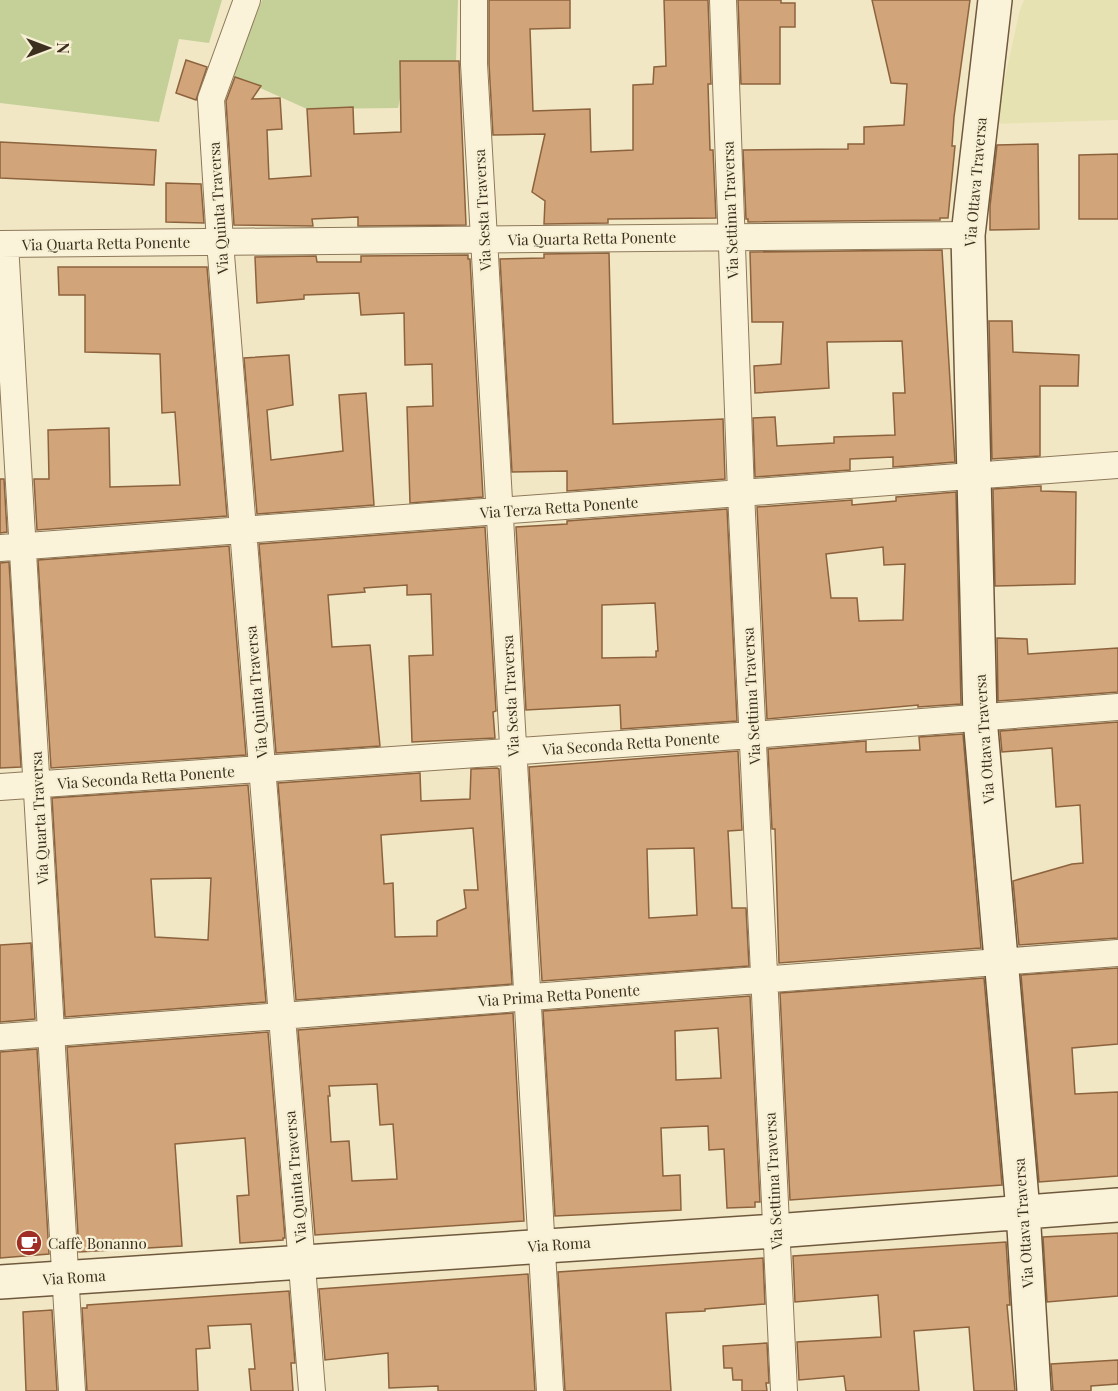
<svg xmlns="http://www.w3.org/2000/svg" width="1118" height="1391" font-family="'Playfair Display',serif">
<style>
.farmland{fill:#e7e2b2}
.green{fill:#c5d098}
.building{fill:#d1a479;stroke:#8d633e;stroke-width:1.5;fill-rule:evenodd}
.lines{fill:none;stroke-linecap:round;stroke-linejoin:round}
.street-casing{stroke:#8d795a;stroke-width:28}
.secondary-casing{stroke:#6f593d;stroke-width:36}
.street{stroke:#fbf3d9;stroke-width:26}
.secondary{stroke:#fbf3d9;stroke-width:33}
.labels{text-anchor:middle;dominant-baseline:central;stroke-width:4.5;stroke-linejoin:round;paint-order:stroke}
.street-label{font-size:15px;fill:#3c2f1e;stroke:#f7f0d5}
.poi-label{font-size:15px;fill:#3c2f1e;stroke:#f7f0d5;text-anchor:start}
</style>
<rect width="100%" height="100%" fill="#f1e7c5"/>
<path class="farmland" d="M1024,0H1118V120L995,124L1019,13Z"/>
<path class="green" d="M0,0H222L209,43L179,39L159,122L0,103Z
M262,0H458L456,61L401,93L398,108L307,109L233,76Z"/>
<path class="building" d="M489,0H570V28L530,29L533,111L590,109L591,152L633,150V85L653,84L654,67L666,66L664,0H708L711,84H708L710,150H713L716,218L608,219V223L544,224L545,201L532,192L545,134L493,135L489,64Z
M738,0H781V3H795V27H780V84H741Z
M872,0H970L954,117L952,146H955L948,218H940V220L748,222V219H746L743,150L848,149V144H864V127L904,125L907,84L891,83Z
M186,60L207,67L196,100L176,93Z
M400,61H459L466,225L358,226V217L312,219L313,226L234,225L226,101L235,77L261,86L252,99L280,98L282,129L267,130L269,179L311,176L307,109L353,107L354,134L401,132Z
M0,142L156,150L154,185L0,178Z
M1038,144L1039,229L990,230V206L997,145Z
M1118,154V219H1079V155Z
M166,183L201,184L204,223L166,222Z
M942,250L955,462L893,467V457L850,459V470L755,477L753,418L775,417L777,446L834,443V437L895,435L893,393H905L902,341L827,342L829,388L755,393L754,366L781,364L783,322H752L750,252Z
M609,253L613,424L723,419L725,479L567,491V471L512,472L500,259L544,258V254Z
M468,255V259H470L483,497L410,503L407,407L433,406L432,364L405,365L404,313L361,315L359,293L304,295V299L257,303L255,257L316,256L317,262H361V256Z
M58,267H207L227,516L37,530L34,479H49L48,430L109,428L110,487L180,485L175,412L162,413L160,354L85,352V295H59Z
M989,321H1012L1013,352L1079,355L1078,386H1040V456L992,459Z
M289,355L293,405L267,410L271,460L343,451L339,395L366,393L374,505L257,514L244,358Z
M0,479H4L7,532L0,533Z
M1041,486V491L1076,492L1075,584L995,586L993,489Z
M956,492L961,704L918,707V705L767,719L757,507L852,500V505L896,501V497ZM883,547L884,565L905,564L903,620L859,621L857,598H831L826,554Z
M727,509L737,721L621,729L620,705L526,710L516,527L567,524V521ZM655,603L658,651H656V657L602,658V605Z
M485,527L496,711L493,712L495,738L412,742L409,656L433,655L431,594L407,595V585L364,588L365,592L328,595L332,647L370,645L380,746L276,753L259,544Z
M229,546L246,755L51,768L38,560Z
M9,562L21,767L0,768V563Z
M997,638L1027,639L1028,654L1118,648V692L998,701Z
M1118,722V938L1019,945L1013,881L1072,864L1083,863L1080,805L1056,807L1052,748L1002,752L1000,731Z
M963,734L981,948L779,963L775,829H772L768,749L866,741V752L920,750L919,737Z
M738,751L742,830L728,831L732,908H746L749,966L542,981L529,767ZM694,848L697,915L649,918L647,849Z
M497,768L499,769L512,984L296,1000L278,783L420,773L421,801L470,799L471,769ZM473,828L478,890H464L466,908L437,921V936L395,937L393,883L384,884L381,835Z
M248,785L266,1002L65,1017L52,798ZM211,878L208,940L155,937L151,879Z
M31,943L35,1019L0,1022V945Z
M1118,968V1044L1072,1048L1075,1094L1118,1092V1176L1039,1182L1021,975Z
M984,978L1002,1185L790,1200L780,993Z
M750,996L760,1202H755V1207L727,1208L724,1149L709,1150L708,1126L661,1128L663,1176L680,1175L681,1210L555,1216L543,1011ZM718,1028L721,1078L676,1080L675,1031Z
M513,1013L524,1221L315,1235L298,1030ZM377,1084L380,1125L393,1124L397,1179L352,1181L349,1141L331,1142L328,1096H330L329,1086Z
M268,1032L285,1238H283V1240L240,1243L237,1196L249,1195L245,1138L175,1144L182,1246L79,1252L67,1047Z
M37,1049L49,1254L0,1258V1052Z
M1118,1233V1296L1047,1302L1043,1237Z
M1006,1242L1010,1305H1007L1015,1391H974L969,1327L914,1331L919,1391H846L844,1376L799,1380L797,1342L881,1337L878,1295L795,1302L793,1256Z
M763,1258L765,1304L705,1309V1311L666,1313L671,1391H565L558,1272Z
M528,1274L535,1391H438V1386L389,1388L388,1353L325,1360L319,1289Z
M289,1291L295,1363H291L293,1391H251L249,1369H255L251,1324L208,1326L210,1348L196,1349L198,1391H87L82,1308H87V1305Z
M52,1310L57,1391H26L23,1312Z
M767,1343L769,1383H766L767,1391H742V1380H733L732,1368H724L723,1346Z
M1118,1360V1384L1091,1386V1391H1053L1051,1364Z"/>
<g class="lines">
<g class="street-casing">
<path id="street" d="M247,0L211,99L220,242L312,1391
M474,0V64L550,1391
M723,0L741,493L784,1391
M0,244L968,235
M5,244L72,1391
M0,548L1118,465
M0,787L752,735L1118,707
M0,1037L1118,953"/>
</g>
<g class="secondary-casing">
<path id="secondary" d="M995,0L968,235L980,718L1023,1211L1034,1391
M0,1282L775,1231L1118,1205"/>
</g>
<use href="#street" class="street"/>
<use href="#secondary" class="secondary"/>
</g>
<defs>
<g id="cafe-disc" transform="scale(1.35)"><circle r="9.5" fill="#9f2e26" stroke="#f7f0d5"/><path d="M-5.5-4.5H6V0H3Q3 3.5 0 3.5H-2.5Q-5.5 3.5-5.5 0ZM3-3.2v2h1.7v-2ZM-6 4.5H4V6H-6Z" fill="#fff"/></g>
</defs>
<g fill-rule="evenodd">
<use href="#cafe-disc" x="29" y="1243"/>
</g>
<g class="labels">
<g class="street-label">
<text transform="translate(975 182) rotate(-85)">Via Ottava Traversa</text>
<text transform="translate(218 208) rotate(-94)">Via Quinta Traversa</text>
<text transform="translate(482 210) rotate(-93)">Via Sesta Traversa</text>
<text transform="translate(730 210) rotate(-92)">Via Settima Traversa</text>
<text transform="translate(592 238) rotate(-1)">Via Quarta Retta Ponente</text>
<text transform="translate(106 243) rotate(-1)">Via Quarta Retta Ponente</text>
<text transform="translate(559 507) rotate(-4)">Via Terza Retta Ponente</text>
<text transform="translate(256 692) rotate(-95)">Via Quinta Traversa</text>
<text transform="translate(510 696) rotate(-93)">Via Sesta Traversa</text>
<text transform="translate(751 696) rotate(-93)">Via Settima Traversa</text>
<text transform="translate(984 739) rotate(-94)">Via Ottava Traversa</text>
<text transform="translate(631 743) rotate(-4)">Via Seconda Retta Ponente</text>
<text transform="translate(146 777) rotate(-4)">Via Seconda Retta Ponente</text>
<text transform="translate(39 818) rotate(-93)">Via Quarta Traversa</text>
<text transform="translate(559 995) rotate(-4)">Via Prima Retta Ponente</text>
<text transform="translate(295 1177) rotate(-95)">Via Quinta Traversa</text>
<text transform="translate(773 1181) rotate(-93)">Via Settima Traversa</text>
<text transform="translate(1023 1223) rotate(-94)">Via Ottava Traversa</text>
<text transform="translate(559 1244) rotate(-4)">Via Roma</text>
<text transform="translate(74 1277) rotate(-4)">Via Roma</text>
</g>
<g class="poi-label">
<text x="48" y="1243">Caffè Bonanno</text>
</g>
</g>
<g transform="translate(48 48) rotate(90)" stroke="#f7f0d5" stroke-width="4.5" paint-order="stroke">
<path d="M0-4.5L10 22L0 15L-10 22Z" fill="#3c2f1e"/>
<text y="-9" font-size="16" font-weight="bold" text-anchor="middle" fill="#3c2f1e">N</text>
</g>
</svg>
